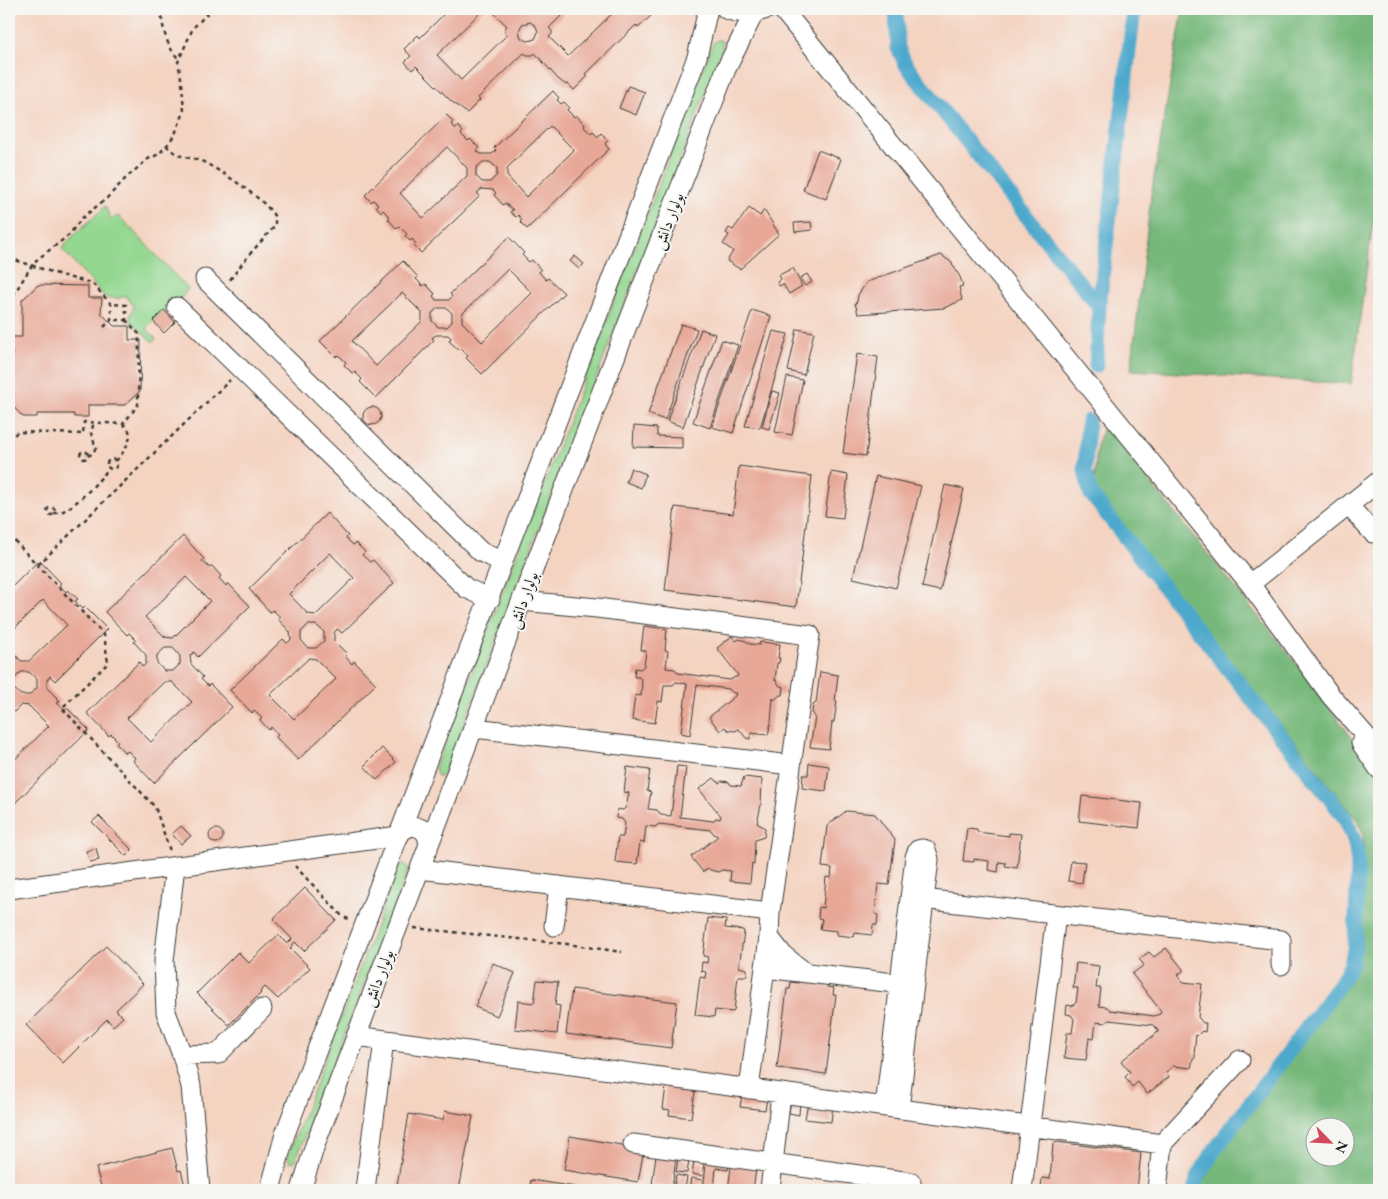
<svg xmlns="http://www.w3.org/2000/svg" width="1388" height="1199" font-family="'EB Garamond',Amiri,serif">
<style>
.built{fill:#f4d3c1;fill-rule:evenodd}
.green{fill:#93d790;stroke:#587a56}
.forest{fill:#76b87a;stroke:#496a4b;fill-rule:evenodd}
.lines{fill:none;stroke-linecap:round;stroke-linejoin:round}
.canal{stroke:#4ea9cc;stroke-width:15}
.building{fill:#e8a897;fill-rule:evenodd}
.minor-casing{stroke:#3c3935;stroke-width:21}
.path{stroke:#3c3935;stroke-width:2.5;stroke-dasharray:4 4;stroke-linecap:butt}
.minor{stroke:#fff;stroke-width:19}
.labels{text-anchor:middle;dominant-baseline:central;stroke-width:4;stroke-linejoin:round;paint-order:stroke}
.street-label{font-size:16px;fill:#1c1c1c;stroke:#f6f6f2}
</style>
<rect width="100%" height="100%" fill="#f6f6f2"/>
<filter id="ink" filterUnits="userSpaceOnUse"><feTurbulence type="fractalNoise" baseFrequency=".02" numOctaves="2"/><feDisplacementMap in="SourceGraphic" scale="10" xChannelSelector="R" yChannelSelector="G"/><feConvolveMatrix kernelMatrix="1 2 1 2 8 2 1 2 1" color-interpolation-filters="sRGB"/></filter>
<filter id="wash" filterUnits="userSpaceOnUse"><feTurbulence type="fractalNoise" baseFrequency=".0096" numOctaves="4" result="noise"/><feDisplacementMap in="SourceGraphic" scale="20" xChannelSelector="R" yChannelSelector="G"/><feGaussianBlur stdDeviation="1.12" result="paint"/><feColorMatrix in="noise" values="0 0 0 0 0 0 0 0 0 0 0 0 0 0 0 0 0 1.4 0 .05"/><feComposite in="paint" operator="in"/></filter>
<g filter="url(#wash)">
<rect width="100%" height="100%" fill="#f2dec2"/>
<path class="built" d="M9,9H1379V1190H9ZM1316,1126H1346V1156H1316Z"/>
<path class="green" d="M718,40L722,41L723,47L445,773L440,777L437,775L435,769L713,43Z
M105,206L111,219L119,216L188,289L171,312L161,313L146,328L156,339L153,342L131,322L130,316L134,306L126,296L120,298H106L62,249C74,232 92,221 105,206Z
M404,863L408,867V870L296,1159L294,1162L289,1161L288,1156L399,866Z"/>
<path class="forest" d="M1183,9H1379V179L1351,384L1131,370L1151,196Z
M1104,425L1308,678L1379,775V1190H1200L1218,1153L1272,1084L1341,990L1359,957L1364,873L1363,833L1357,820L1103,502L1094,485L1097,445ZM1316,1126H1346V1156H1316Z"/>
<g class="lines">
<path class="canal" d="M896,9L898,48L906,65L1099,307
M1096,366L1099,307L1134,9
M1088,421L1085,470L1090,493L1345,818L1355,842L1358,863L1355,945L1351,964L1342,981L1213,1152L1199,1175L1194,1190"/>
</g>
<g id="blocks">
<path class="building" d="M449,9H484L437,55L461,80L507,35L505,32V28L507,26L490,9H519L521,11L523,9H568L549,28L552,31V34L549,37L568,56L617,9H648L653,14L638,28L636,25L586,74L588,76L574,90L567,83L566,85L558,79L535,53L533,55H527L524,53L478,98L480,100L467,113L451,101L416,66L412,70L405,62L411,56L404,49L418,35L420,38ZM530,22L536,26L538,32L535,39L528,41L521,38L519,31L522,24Z
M628,86L645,92L636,115L619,108Z
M553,91L559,98L557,100L561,104L564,102L569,107L567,110L574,117L576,115L585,125L584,127L591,134L593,132L598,137L601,133L608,140L605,144L609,149L527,229L520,222L522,220L518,215L516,217L510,212L513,210L505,203L503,205L494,195L496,193L493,190L482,189L477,193L480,196L421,253L414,246L416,244L412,239L410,241L405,236L407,234L399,226L397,229L388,219L390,217L383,210L381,212L376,206L378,204L373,200L371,202L365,195L447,115L453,122L451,124L456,129L458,126L463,132L461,134L468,141L470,139L479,148L477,151L481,154H492L496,150L494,148ZM550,126L574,150L526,197L507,176V168ZM447,147L467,168V176L423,218L400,193ZM483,162H490L497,168V175L490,182H482L476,176V168Z
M818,150L841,159L826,199L803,190Z
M749,208L760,216L764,210L779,234L740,269L727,261L733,251L723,244L729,235L726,233L729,228L733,230Z
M811,222L812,230L795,232L794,223Z
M509,237L524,253L522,255L529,262L532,260L541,270L539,272L546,280L548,278L564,293L482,374L466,358L468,356L461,348L459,350L449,341L451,338L448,335H436L432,338L434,340L376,398L360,382L362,379L355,372L353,374L344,365L346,362L338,355L336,357L320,341L403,261L418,277L416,279L423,286L426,284L435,294L433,296L436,300H449L452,296L450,294ZM508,269L532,293L482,342L462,322V314ZM402,293L422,313V321L376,366L352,341ZM438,308H447L452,313V322L447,327H438L432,321V313Z
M941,255L951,262L960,277L963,286L959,287L962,300L944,308L858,314L855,303L857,302L858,295L867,282Z
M575,256L584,264L579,269L570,261Z
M793,268L802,286L789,294L783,284L779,286L777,282L781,279L779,275Z
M807,274L812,282L805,286L800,278Z
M38,285L88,286V298H102L101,313L114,326H129V340H141L140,391L125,405H88V417H74V414H37V417H23L9,402V387H12V351H9V337H22V300Z
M164,310L175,322L164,333L153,321Z
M752,310L771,316L733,433L712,427Z
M681,324L697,329L665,420L648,414Z
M701,329L715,334L683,427L667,421Z
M797,329L814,332L804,375L788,371Z
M773,331L788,334L760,428L745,426Z
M722,340L738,345L710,428L693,422Z
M857,354L878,357L866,456L843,453Z
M787,377L803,380L792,435L775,432Z
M772,391L780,393L769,429L762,427Z
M363 416a9 9 0 1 1 18 0a9 9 0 1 1-18 0Z
M634,426L657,428V436L682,437V448L633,447Z
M739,466L812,476L796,607L665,590L675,507L733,514Z
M631,468L646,474L641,488L626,482Z
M831,472L848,475L843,518L825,516Z
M876,476L921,486L896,588L853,578Z
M945,485L964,489L940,591L922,587Z
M327,513L348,536L346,538L353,545L356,543L365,552L362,555L370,562L373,560L394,583L342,633L337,629L334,633V641L347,654L345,656L352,664L354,661L376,684L298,760L276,737L278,735L271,727L269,730L260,720L262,718L254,711L252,713L230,690L283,639L287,643L291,640L290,632L278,619L280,617L273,610L270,612L249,589ZM330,553L354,578L316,615L308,614L289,594ZM308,625H316L324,632V641L316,648H308L301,640V632ZM309,658L316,659L336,679L294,719L270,695Z
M183,536L204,559L202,561L210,568L212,566L221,576L219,578L226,586L228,583L250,606L198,657L194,652L190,656L191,664L203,677L201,679L208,686L210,684L232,707L154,783L133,761L135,758L128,751L125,753L116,743L118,741L111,734L109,736L87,713L139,662L143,667L146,663V655L134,642L136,640L129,633L127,635L105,612ZM186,577L210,601L173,638L165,637L145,617ZM165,648H173L180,656V664L173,671H164L157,663V655ZM164,682H172L192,702L151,742L127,718Z
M39,560L61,583L59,585L66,592L68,590L78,599L75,601L83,609L85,607L107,629L55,681L50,676L47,680V688L60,701L57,703L65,710L67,708L89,730L11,807L9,805V765L49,726L29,706L21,705L9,717V648L21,661H29L67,625L43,600L9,634V590ZM21,672H29L37,679V688L29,695H21L13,688L14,679Z
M644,626L667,629L665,650L668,651L666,668L675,669L678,673L730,680L735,677H737L738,675L717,648L732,636L736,641L739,639L746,641L750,644L760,645V642L780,644L778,658H780L779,663H777L775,681L776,680L780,686L784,687L783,695H780L774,700L773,698L771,722L768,735L751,733L750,739L746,738L739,729L735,731L728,730L725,727L720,731L709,717L735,696L736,693H733L729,689L697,685L690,735L681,733L687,684L676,682L673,685H664L662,702L658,701L655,723L632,720L635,695L641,696L642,681L639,677H634L635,668L640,669L644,666L646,651L641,650Z
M820,672L838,675L835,701H837L834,722H832L829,749L810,747L815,717L812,712L813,705L816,703Z
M382,748L396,762L377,780L364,766Z
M809,763L829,766L826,791L802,788L803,775H808Z
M677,766L686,767L680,817L713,821L716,818L720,819L721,816L699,789L714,778L719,783L722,781L729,782L731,785L741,786L744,777L762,779L761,805L757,823L765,828L764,837L755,840L754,864L752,863L750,883L730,881L731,871L722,870L718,872L710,870L708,868L703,872L691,857L717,837L718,835H715L711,830L659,824L655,827L646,826L644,843L640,842L637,864L615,862L618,837H623L625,823L622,819L616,818L617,809L623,810L626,807L629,793L624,792L627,767L650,770L647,791L651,792L648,809L657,810L661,815L671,816Z
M1082,796L1142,803L1139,828L1079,821Z
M846,811L875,814L895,840L889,885L878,884L875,914L878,915L877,925H873L872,935L855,933L854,937L837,935V931L820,929L822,919L818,918L819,907L823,908L826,877L831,878L832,868L822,867L827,826Z
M99,816L132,850L126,856L92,822Z
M181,826L191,836L181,844L172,834Z
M967,828L977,829V832L1009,836V833L1021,834L1017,868L1005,866L1006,863L999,862L998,872L988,870L989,861L974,859V862L963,861Z
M209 836a7 7 0 1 1 14 0a7 7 0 1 1-14 0Z
M96,848L99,860L90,862L86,851Z
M1071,861L1085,862L1082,883L1068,881Z
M305,888L336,920L304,951L295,942L290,948L310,968L278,999L265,987L260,992L261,993L229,1025L197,993L238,952L249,963L278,935L287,944L292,939L273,919Z
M708,918L726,920L725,928L743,930L744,932L739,967L747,969V976H738L734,1011L733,1012L715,1010L714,1017L695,1015L700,977L705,978L706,972L701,971L702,962L707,963L708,957L703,956Z
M106,946L143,984L116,1010L123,1017L113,1026L107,1019L63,1063L26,1025Z
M1166,948L1183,969V971L1178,975L1183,982L1202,984L1198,1017L1203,1023H1206L1205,1032L1202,1031L1197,1036L1196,1035L1194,1053H1195V1058H1193L1191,1068L1173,1066L1166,1072L1169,1077L1147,1094L1138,1082L1132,1087L1125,1077L1130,1072L1121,1061L1158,1032V1030L1153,1025L1109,1020L1105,1023L1096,1022L1094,1039L1089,1038L1086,1060L1064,1058L1067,1033H1072L1074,1019L1071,1015L1066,1014L1067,1005L1072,1006L1076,1003L1078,988H1073L1076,963L1099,966L1096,988H1101L1099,1006L1107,1007L1110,1010L1154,1016L1160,1014L1161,1011L1132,974L1144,965L1139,959L1149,952L1154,957Z
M493,963L515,973L497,1016L475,1007Z
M800,977L827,981V987L834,988L833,995H836L826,1074L777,1068L787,989H790L791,982L799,983Z
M537,980L558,982L555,1005L560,1006L557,1034L515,1029L518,1001L534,1003Z
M572,989L677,1002L671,1048L566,1034Z
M666,1086H696L691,1118L669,1115L670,1110L663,1109Z
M743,1090L768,1094L765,1110L740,1107Z
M791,1100L800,1101L799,1115L789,1113Z
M808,1102L833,1105L831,1122L805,1119Z
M445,1111L473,1116L459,1190H424L397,1185L409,1114L443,1120Z
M570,1136L644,1149L638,1182L564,1170Z
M1057,1142L1141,1153L1137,1190H1041L1042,1178L1050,1179L1053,1144Z
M172,1148L178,1171L181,1170L186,1190H102L96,1168Z
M656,1155L676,1158L672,1188L652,1185Z
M707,1156L730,1160L728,1170L716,1168L714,1190H703Z
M678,1159L689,1161L687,1173L676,1172Z
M732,1159L757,1163L753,1190H728Z
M694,1162L704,1163L702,1176L692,1174Z
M676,1175L687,1177L685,1189L674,1187Z
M691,1178L702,1180L700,1190H689Z
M531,1180L588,1189V1190H529Z"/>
</g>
</g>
<g filter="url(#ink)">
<use href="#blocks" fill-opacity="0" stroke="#3c3935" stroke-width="1"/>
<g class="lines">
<g class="minor-casing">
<path id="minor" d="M726,9C740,14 754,14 767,9
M782,9L1250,584L1331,696L1379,751
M205,279L481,552L503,562
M177,307L466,588L490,599
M1349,506L1373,533
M1250,584L1379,481
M522,601L597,608L810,635L770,912L769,937L749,1089
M474,728L791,765
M1361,743L1379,769
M175,866L164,961L166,1012L182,1055L191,1086L200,1190
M420,869L770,912
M9,889L399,836L401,831L411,826C425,827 430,836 428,849
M914,898L1281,940V965
M554,926L559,886
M769,937L783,955L806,973
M765,968L912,985
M356,1036L1162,1144
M182,1055L218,1054L262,1009
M885,1107L915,857L918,850L922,849L926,850L929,859L899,1109
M633,1144L911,1182
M270,1190L285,1134L511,540L697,57L708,9
M301,1190L315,1145L540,552L726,69L754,13
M365,1190L384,1040
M770,1190L781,1094
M1022,1190L1056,915
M1157,1190L1162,1144L1240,1060"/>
</g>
<path class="path" d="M161,9C162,26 166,47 179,59
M166,145C180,160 185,155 201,161C217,168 270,202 275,218C275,221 275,223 275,226L249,255L229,281
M9,258L67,277L92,283L111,304V320H126V305L111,304
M9,302L34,262L69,235L81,219L107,198L126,178L148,159L159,154L168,144L175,134L184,112L182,83L178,62L193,28L208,13L215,9
M104,327L111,320
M9,441L17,432L83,434L84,422L123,424L138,405L139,334L126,320
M80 455a4 4 0 1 1 8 0a4 4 0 1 1-8 0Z
M88,456L92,454L96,448L91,433L94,422
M107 464a5 5 0 1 1 10 0a5 5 0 1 1-10 0Z
M116,461C122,455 133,439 129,431C128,428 125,426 123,424
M47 511a4 4 0 1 1 8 0a4 4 0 1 1-8 0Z
M54,513C69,515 100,480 109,468
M9,535L104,635L108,663L62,708L155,807L170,851
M38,565L230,380
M295,866L343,917L349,919
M414,928L567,944L622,952"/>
<use href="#minor" class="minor"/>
</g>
</g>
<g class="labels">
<g class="street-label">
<text transform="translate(668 221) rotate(-69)">بولوار دانش</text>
<text transform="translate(523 600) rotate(-70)">بولوار دانش</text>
<text transform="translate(378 978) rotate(-69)">بولوار دانش</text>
</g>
</g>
<rect width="1388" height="1199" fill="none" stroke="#f6f6f2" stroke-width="30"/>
<g transform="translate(1330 1142) rotate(114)"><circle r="24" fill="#f6f6f2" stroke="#9f9f9c"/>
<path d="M0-4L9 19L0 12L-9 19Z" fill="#d1495b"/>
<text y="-8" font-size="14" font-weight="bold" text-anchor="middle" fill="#1c1c1c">N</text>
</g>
</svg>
